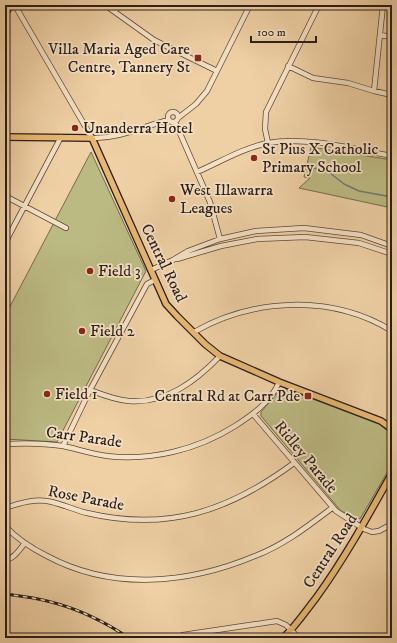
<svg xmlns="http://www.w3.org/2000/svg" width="397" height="643" font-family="'IM FELL DW Pica',serif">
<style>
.green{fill:#bcba83;stroke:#736c4e}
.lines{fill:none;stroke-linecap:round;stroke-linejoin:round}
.stream{stroke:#6f7874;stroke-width:1.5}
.minor-casing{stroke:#5b4a3d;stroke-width:6}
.major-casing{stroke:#2a1e1a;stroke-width:8}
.minor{stroke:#f5e0c4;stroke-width:4.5}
.major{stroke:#e8b872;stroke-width:5.5}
.rail-casing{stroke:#2a1e1a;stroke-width:3}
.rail{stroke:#f5e0c4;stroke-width:1.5;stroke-dasharray:4.5;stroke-linecap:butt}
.poi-dot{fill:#8f2418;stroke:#f5e0c4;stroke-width:1.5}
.labels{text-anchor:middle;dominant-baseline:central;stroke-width:3.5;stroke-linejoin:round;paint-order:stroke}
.poi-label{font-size:16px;fill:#2a1e1a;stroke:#f5e0c4;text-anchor:start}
.street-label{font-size:16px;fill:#2a1e1a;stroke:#f5e0c4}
</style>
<rect width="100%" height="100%" fill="#efd0a5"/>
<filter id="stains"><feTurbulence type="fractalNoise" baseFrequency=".005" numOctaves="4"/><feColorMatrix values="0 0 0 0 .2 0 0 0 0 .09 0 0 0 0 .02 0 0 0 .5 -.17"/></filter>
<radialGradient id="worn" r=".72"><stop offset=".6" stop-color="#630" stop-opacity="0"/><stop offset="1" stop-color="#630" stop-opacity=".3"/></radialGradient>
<path class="green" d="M311,147L392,160V208L299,188L310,178L304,177Z
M91,152L146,271L57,442L5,439V316Z
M286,389L379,424L392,435V464L360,519L341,511L261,416V412L280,390Z"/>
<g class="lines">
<path class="stream" d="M307,166L330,173L344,184L359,191L392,197"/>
<g class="minor-casing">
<path id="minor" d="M12,5L17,9L92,138C120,139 143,126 169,120
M105,5L154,40L217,71
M115,12L117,5
M380,35L392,37
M288,66L313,78L348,83L374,91L392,95
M374,91L383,5
M168 117a5 5 0 1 1 10 0a5 5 0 1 1-10 0Z
M178,118L196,104L207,91L250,5
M175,122L210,202L220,239
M268,143L265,129L266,112L319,5
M197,172C220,162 243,148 268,143C307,136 353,149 392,156
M5,196L66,228
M5,243L61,137
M177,259L221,246L257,239L305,237L359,243L392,254
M151,270L173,260L188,251L220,239L256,231L304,228L361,235L392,246
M194,332C254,298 332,294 392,331
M90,390C103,395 115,400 129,401C166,404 196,381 220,356
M253,414L336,511L364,529L372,532L379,531L392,524
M5,444C24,443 44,443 63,446C77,449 92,454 107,456C151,461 197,450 235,426C252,415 271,402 279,382
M63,446L90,390L147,284L155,280
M5,508C20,503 36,498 52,502C64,505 75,510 87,513C168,532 229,511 294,463
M5,526C17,539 31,548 47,556C112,591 188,584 255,556C284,545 308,526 332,508
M5,560C14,559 19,550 25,543
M183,635L277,621L286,625L299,638"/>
</g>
<g class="major-casing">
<path id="major" d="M5,15L10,5
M5,137L92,138L166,304L177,316L205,344L220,356L279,382L381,421L392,429
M283,638C296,626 305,612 316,598C345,558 368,516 392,473"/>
</g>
<use href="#minor" class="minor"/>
<use href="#major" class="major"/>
<g class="rail-casing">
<path id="rail" d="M5,594C20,596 36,598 51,602C79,609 105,622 129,638"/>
</g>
<use href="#rail" class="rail"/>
</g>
<g class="poi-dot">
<rect x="194" y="54" width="8" height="8" rx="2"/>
<circle cx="75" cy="128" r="4"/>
<circle cx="254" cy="158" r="4"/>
<circle cx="172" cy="199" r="4"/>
<circle cx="90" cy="271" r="4"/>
<circle cx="82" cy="331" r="4"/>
<circle cx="47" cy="394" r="4"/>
<rect x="304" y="392" width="8" height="8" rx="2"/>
</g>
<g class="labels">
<g class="poi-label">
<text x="190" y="49" text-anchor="end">Villa Maria Aged Care<tspan x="190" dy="18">Centre, Tannery St</tspan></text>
<text x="83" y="128">Unanderra Hotel</text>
<text x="262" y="149">St Pius X Catholic<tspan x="262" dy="18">Primary School</tspan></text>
<text x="180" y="190">West Illawarra<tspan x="180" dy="18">Leagues</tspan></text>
<text x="98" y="271">Field 3</text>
<text x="90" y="331">Field 2</text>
<text x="55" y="394">Field 1</text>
<text x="300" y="396" text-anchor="end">Central Rd at Carr Pde</text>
</g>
<g class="street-label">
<text transform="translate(164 263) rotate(64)">Central Road</text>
<text transform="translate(84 437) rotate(8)">Carr Parade</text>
<text transform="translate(306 457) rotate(50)">Ridley Parade</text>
<text transform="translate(86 498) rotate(11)">Rose Parade</text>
<text transform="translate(330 551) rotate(-57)">Central Road</text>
</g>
</g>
<rect width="397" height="643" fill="none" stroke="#efd0a5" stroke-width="20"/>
<rect x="6" y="6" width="385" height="631" fill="none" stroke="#2a1e1a" stroke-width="2"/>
<rect x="10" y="10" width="377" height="623" fill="none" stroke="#2a1e1a"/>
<path d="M251 36v6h65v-6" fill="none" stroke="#2a1e1a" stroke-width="2"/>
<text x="257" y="36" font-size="12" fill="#2a1e1a" stroke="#f5e0c4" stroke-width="3" paint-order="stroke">100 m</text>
<rect width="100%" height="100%" filter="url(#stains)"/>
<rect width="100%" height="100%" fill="url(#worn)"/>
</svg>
